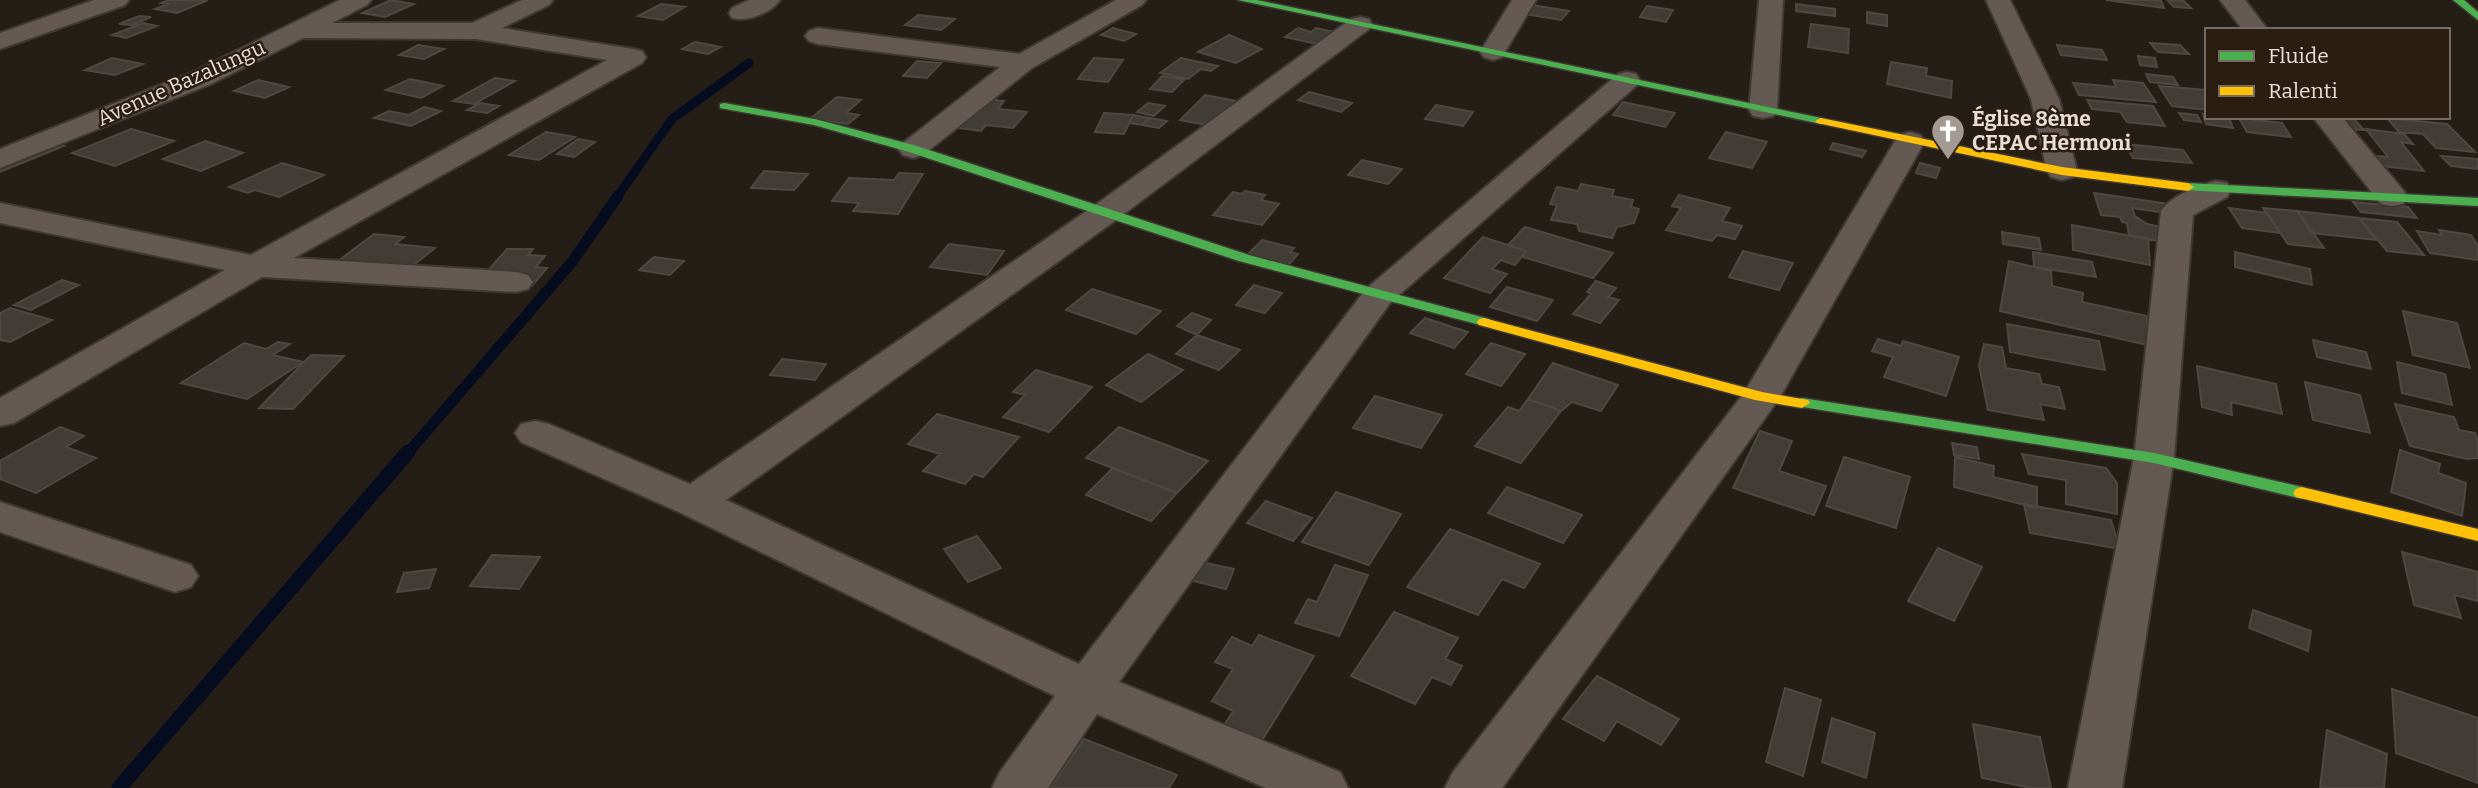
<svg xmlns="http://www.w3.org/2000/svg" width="2478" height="788" font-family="Bitter,serif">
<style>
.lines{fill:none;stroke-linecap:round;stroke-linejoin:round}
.stream-far2{stroke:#050c20;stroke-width:9}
.stream-far1{stroke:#050c20;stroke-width:11}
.stream{stroke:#050c20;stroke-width:15}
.building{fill:#423c36;stroke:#4e4842;stroke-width:2}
.street-casing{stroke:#3f3933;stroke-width:4}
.fast-casing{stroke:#3f3933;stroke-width:3}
.slow-casing{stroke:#3f3933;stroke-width:3}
.street{fill:#655a53;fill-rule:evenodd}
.fast{fill:#4caf50;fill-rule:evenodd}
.slow{fill:#ffc107;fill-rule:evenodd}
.labels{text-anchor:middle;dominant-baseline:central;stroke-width:5;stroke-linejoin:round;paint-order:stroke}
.far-street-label{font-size:21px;fill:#e7dfd6;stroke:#2b1e11}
.far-poi-label{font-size:21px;font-weight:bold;fill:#e7dfd6;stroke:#2b1e11;text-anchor:start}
</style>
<rect width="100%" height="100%" fill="#251e17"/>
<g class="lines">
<path class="stream-far2" d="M617,197L672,119L749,63"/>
<path class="stream-far1" d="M407,454L572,262L618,196"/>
<path class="stream" d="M119,788L408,452"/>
</g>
<path class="building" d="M168,0H208L177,13L155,9L168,4L161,3Z
M391,0L414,4L385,17L362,13Z
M2106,0H2153L2161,1L2164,8Z
M2167,0L2184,1L2191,8L2174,7Z
M661,4L685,7L663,20L638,16Z
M1796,4L1835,9V16L1796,11Z
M1532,5L1569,11L1561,20L1524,14Z
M1647,6L1673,10L1666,22L1640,17Z
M1867,12L1887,15V26L1867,23Z
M918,15L955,19L941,30L905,25Z
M139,16L151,17L132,25L119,24Z
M143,23L157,26L126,38L112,35Z
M1811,24L1849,29L1848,53L1808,47Z
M1113,28L1136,34L1124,41L1101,35Z
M1298,28L1311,32L1316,28L1334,32L1317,44L1285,37Z
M1229,35L1262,49L1236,63L1198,52Z
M695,42L721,47L708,54L682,49Z
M2150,43L2180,45L2189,54L2158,52Z
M418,45L444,49L424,59L399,55Z
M2057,45L2102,50L2107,60L2061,55Z
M2138,56L2155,58L2157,67L2140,65Z
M112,58L143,64L115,75L85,70Z
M1094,58L1123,60L1108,82L1078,79Z
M1181,58L1218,66L1211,71L1201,69L1188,79L1160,73Z
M917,61L941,63L927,78L903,76Z
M1891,62L1927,68L1926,76L1952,81L1951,98L1887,84Z
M2146,74L2173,77L2178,85L2150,82Z
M1162,76L1184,80L1172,92L1150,89Z
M495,78L515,81L474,104L453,101Z
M410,79L443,86L421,98L386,90Z
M258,80L289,87L265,98L234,91Z
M2113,80L2143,83L2156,102L2079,95L2073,83L2116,87Z
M2159,86L2207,90V110L2172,106Z
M1309,92L1352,103L1341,112L1298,100Z
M1205,95L1236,101L1212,126L1180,120Z
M837,97L861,100L846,113L859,115L848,124L810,119Z
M986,99L1004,101L998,109L1027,112L1013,128L986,125L981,131L959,128Z
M2087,100L2153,106L2165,126L2127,122L2120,112L2092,109Z
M1623,102L1675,113L1665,127L1613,115Z
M480,103L499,106L487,113L467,110Z
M1148,103L1165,106L1154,116L1137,112Z
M1436,105L1473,112L1463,126L1425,119Z
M424,107L441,111L411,126L374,118L389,111L409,115Z
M1104,113L1133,115L1124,134L1095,132Z
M2179,113L2197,115L2201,122L2184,120Z
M2203,114L2207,117L2229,118L2233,128L2206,124Z
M1133,115L1150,118L1142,125L1129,123Z
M2335,117L2354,119L2364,130L2346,129Z
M1150,118L1167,121L1159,128L1142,125Z
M2239,118L2282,123L2291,137L2247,132Z
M2387,118L2447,124L2475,152L2436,148L2423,134L2399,132Z
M131,129L174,141L115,166L72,153Z
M2366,129L2404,134L2413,144L2401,142L2424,171L2382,166L2374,156L2388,157Z
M546,132L575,137L539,160L509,155Z
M1726,132L1767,142L1752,168L1709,158Z
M578,139L595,142L574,157L557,154Z
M205,141L243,153L201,171L163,159Z
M50,142L64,146L0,172V163Z
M1833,143L1866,151L1862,157L1830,149Z
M2125,144L2183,150L2192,163L2133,158Z
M2441,156L2478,159V169L2451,166Z
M1362,160L1402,169L1388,184L1348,175Z
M282,163L324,175L279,197L255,190L248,193L229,187Z
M1920,163L1940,168L1936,178L1916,173Z
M764,171L808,174L794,190L751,188Z
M899,173L923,174L898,214L853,211L859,203L832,201L849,178L894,180Z
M1581,184L1614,190L1612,196L1633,200L1631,207L1639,209L1634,223L1617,227L1612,238L1579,231L1577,224L1551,220L1557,205L1550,204L1557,187L1578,191Z
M1245,191L1265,195L1261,200L1279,204L1262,225L1213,215L1233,192L1242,194Z
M2094,193L2169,204L2173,214L2132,208L2135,216L2147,224L2175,230L2173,244L2129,235L2127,223L2122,222L2120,217L2101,215Z
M1679,195L1730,208L1722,221L1742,226L1735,239L1717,235L1712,241L1666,230L1681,208L1672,206Z
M2353,202L2408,207L2417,218L2361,212Z
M2229,208L2267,213L2280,233L2242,228Z
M2263,208L2297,211L2324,248L2288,244Z
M2297,211L2359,218L2377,240L2312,233Z
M2359,218L2397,222L2424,255L2387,251Z
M2072,225L2148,239L2150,265L2073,250Z
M1525,227L1613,253L1593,278L1523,257L1526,251L1508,245Z
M2439,230L2471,235L2478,246V260L2430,253L2417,231L2442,235Z
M2002,232L2039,238L2041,250L2003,244Z
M374,234L404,237L395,244L435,248L401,275L330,267Z
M1483,237L1526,251L1515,265L1501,260L1492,269L1507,274L1490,293L1444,278Z
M1262,240L1294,248L1290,252L1298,254L1285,269L1244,258Z
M949,244L1004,251L987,275L930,267Z
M507,249H533L528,255L545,256L536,267L547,268L532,286L476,284Z
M1743,251L1793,263L1779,290L1729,277Z
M2033,252L2092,262L2096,277L2034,267Z
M2235,252L2310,269L2312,285L2235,267Z
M654,257L684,261L670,275L639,270Z
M2009,261L2051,271L2052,286L2083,293L2082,302L2147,316V345L2000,311Z
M62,280L79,285L31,310L14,305Z
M1596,281L1616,288L1608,297L1619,300L1600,323L1573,314L1591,294L1587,292Z
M1254,285L1282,293L1265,313L1236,305Z
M1507,287L1553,300L1537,321L1490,307Z
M1092,289L1161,311L1136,334L1066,310Z
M10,308L52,320L10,342L0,340V313Z
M2403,311L2457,323L2470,368L2413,355Z
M1192,313L1211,320L1197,335L1177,326Z
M1425,318L1468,332L1454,348L1410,333Z
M2007,324L2099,341L2105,370L2010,352Z
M1197,335L1240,350L1219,370L1176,354Z
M1878,339L1901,346L1903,341L1959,357L1946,396L1884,377L1893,357L1872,351Z
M2313,340L2366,352L2371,369L2317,357Z
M278,342L290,344L273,355L303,362L247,399L181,383L244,343L266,349Z
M1491,343L1525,354L1501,386L1466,374Z
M1984,344L2002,347L2006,368L2039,374L2042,384L2059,387L2065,409L2040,404L2044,420L1988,410L1979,365Z
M1148,354L1183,370L1141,402L1106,385Z
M311,355L344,356L293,409L259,408Z
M782,359L826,364L815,380L770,375Z
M2397,362L2445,374L2452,405L2402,393Z
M1553,363L1618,385L1601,411L1572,402L1561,411L1528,399Z
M2197,366L2276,384L2282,414L2231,402L2232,415L2202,407Z
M1036,370L1092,387L1049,432L1003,417L1025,395L1013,392Z
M2305,382L2360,395L2370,433L2313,420Z
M1375,396L1442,415L1421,448L1353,428Z
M1528,399L1561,411L1521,463L1475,446L1508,407L1519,411Z
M2395,404L2454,417L2459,430L2475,433L2478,441V458L2467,459L2410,446Z
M937,414L1019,437L983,477L974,474L965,484L923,471L940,454L908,444Z
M60,427L84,436L66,447L96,458L36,493L0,479V461Z
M1119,427L1208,461L1177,493L1086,458Z
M1760,431L1792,441L1779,471L1826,486L1814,515L1733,488Z
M1952,443L1977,447L1979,459L1954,455Z
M2400,450L2440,464L2438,473L2466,483L2462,516L2391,492Z
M2022,454L2106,468L2117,483V514L2066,504V480L2029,474Z
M1844,457L1910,477L1896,528L1826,506Z
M1955,457L1994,466L1993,477L2037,487V508L1954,487Z
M1113,468L1177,493L1151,521L1086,495Z
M1507,487L1582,515L1563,543L1488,513Z
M1336,492L1401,514L1369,565L1302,542Z
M1266,501L1312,518L1293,541L1247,523Z
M2024,504L2111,520L2120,549L2030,533Z
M1450,529L1540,564L1524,588L1502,579L1478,615L1407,587Z
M977,536L1001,568L968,582L944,549Z
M1938,548L1982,567L1954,621L1908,601Z
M2402,552L2478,572V601L2454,595L2461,618L2414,605Z
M492,555L540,557L519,589L470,586Z
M1191,560L1234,569L1226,589L1182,578Z
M1335,565L1368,575L1339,636L1295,623L1308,599L1317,602Z
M436,569L429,588L397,592L404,573Z
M2253,610L2311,631L2308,651L2249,628Z
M1394,612L1458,638L1445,659L1462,666L1451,685L1432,677L1415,704L1351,676Z
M1259,635L1314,656L1258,747L1220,732L1233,711L1212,701L1233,669L1215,662L1232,637L1252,646Z
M1597,676L1679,719L1661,745L1617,721L1604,741L1563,719Z
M1785,688L1821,700L1803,776L1766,762Z
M2392,689L2478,718V783L2396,753Z
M1832,718L1875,733L1866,778L1822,762Z
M1973,724L2040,737L2051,788H2031L1982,778Z
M2327,730L2387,754L2384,788H2320Z
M1084,739L1177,775L1169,788H1050Z"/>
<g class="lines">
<g class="street-casing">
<path id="street" d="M94,0H129L125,5L0,49V33Z
M340,0H371L367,5L332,23H472L522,0H553L549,5L502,28L633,49L642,51L646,57L642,63L294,258L516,272L528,275L533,282L528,289L516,292L262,277L14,423L0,426V398L225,270L0,223V203L251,255L607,60L476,39L303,38L211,84L0,168V149L193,72Z
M749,0H780C771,13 747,22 732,18L729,13L732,8Z
M1116,0H1146L1142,5L1032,68L923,155L913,158L903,155L898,149L903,143L1000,67L818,44L809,41L805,36L809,31L818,28L1019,54Z
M1512,0H1536L1502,57L1493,60L1484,57L1480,52Z
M1759,0H1783L1777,110L1773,116L1763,118L1753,116L1749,110Z
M1986,0H2010L2059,99L2077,171L2073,177L2062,180L2051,177L2047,171L2031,99Z
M2220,0H2245L2268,30H2243Z
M1360,17L1369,19L1372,24L1369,29L1116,220L726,500L1079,664L1366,289L1618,74L1627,72L1636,74L1640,80L1636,86L1390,303L1119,682L1340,772L1348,788H1266L1097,714L1048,788H992L1000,772L1055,696L679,512L521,442L515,433L521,424L535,421L549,424L690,484L1094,206L1351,19Z
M2313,117H2342L2403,190L2408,197L2403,204L2392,206L2381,204Z
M1910,132L1920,135L1925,141L1780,397L1502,788H1445L1453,772L1744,393L1895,141L1900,135Z
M2216,181L2227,183L2231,190L2227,197L2193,215L2174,458L2122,788H2068L2134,458L2161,211C2171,196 2199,185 2216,181Z
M0,502L191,565L198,576L191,587L175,592L0,532Z"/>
</g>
<g class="fast-casing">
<path id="fast" d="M1238,0H1257L1821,118L1827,121L1821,124Z
M2453,0H2464L2478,12V20Z
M724,103L815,119L917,146L1249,255L1489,319L1491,322L1484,326L1239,261L909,152L814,125L720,108V104Z
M2188,183L2478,198V206L2184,190L2182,187Z
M1802,398L2154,453L2302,487L2311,493L2302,499L2154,463L1796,406L1794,403L1796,400Z"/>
</g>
<g class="slow-casing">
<path id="slow" d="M1821,118L2062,167L2188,183L2194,187L2188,191L2062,175L1817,123L1815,121Z
M1484,318L1762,392L1808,400L1810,403L1802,408L1755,400L1479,325L1477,322L1479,319Z
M2302,487L2478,529V541L2296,497L2293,493L2296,489Z"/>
</g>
<use href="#street" class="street"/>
<use href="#fast" class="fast"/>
<use href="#slow" class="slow"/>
</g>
<defs>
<g id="church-pin" transform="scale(1.75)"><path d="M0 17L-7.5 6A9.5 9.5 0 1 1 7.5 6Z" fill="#a39b93" stroke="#2b1e11"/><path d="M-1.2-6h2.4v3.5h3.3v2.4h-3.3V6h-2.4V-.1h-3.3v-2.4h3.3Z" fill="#fff"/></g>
</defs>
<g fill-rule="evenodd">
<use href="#church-pin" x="1948" y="131"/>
</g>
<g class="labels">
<g class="far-street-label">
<text transform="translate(181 83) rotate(-24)">Avenue Bazalungu</text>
</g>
<g class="far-poi-label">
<text x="1972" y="119">Église 8ème<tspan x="1972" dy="24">CEPAC Hermoni</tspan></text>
</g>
</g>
<rect x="2205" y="28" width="245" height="91" fill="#2b1e11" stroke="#766b60" stroke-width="2"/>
<rect x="2219" y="51" width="35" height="10" fill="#4caf50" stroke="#766b60" stroke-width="2"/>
<text x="2268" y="63" font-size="21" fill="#e7dfd6">Fluide</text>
<rect x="2219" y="86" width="35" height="10" fill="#ffc107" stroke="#766b60" stroke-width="2"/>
<text x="2268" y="98" font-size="21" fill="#e7dfd6">Ralenti</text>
</svg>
